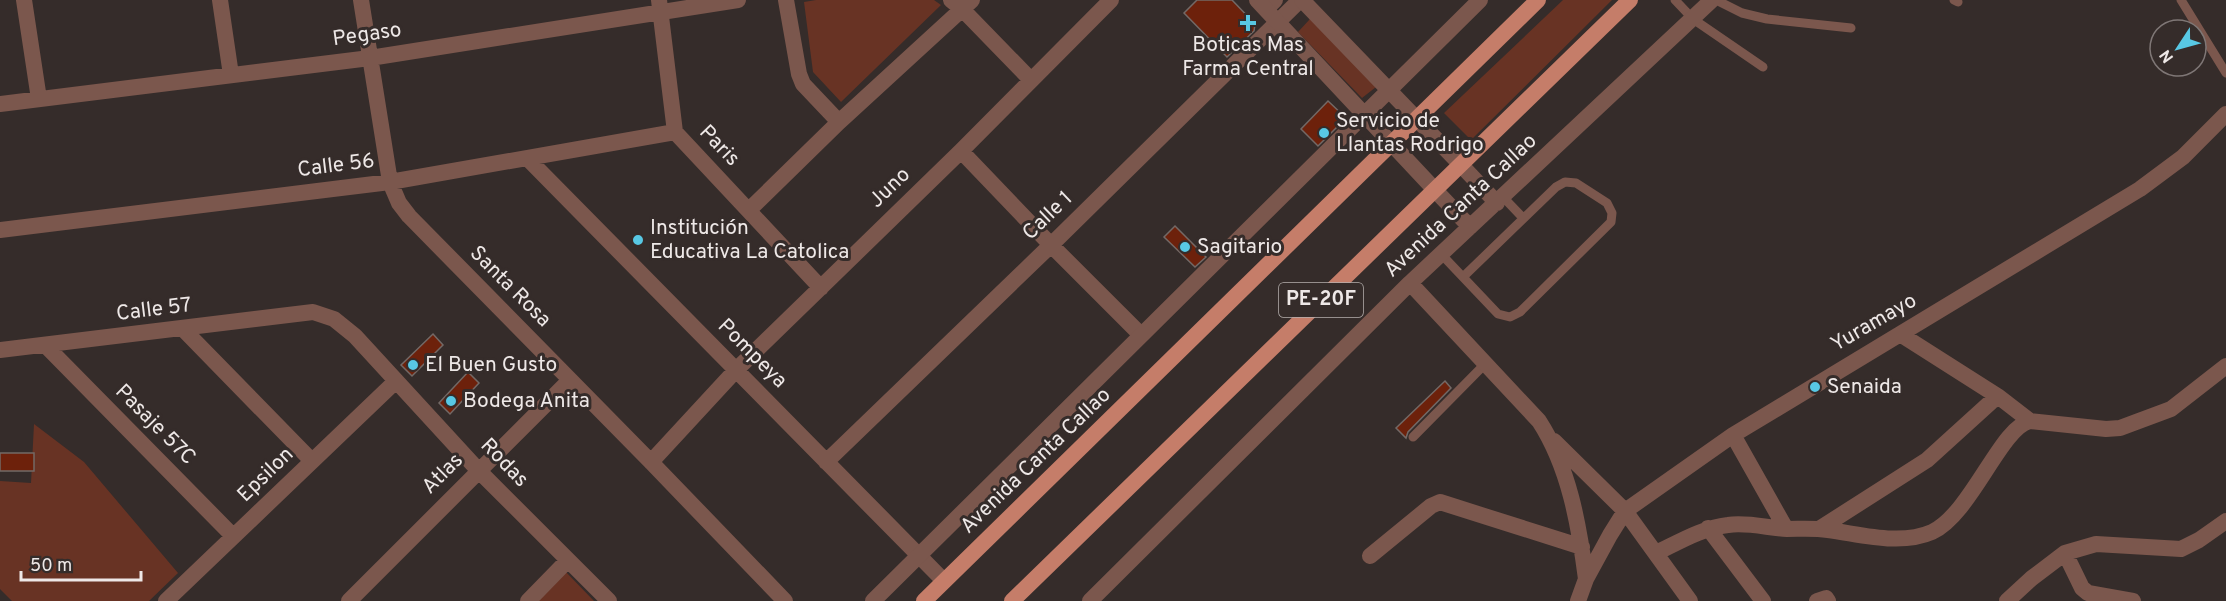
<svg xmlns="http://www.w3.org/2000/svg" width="2226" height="601" font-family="Overpass,sans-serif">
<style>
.green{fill:#683324}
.building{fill:#6d210b;stroke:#736966;stroke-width:1.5}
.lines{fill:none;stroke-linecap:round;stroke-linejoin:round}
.service{stroke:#7b574d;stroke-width:9}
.minor{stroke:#7b574d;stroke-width:16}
.tertiary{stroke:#7b574d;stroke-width:16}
.primary{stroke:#c57d69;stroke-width:16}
.poi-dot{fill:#58c8e4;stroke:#352c2a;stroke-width:2}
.labels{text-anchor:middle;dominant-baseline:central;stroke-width:6;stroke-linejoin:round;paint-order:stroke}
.shield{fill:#352c2a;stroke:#b6b0ae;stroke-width:1.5}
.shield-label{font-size:20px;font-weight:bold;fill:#eee8e7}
.street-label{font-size:21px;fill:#eee8e7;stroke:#352c2a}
.poi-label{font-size:21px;fill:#eee8e7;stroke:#352c2a;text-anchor:start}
</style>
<rect width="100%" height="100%" fill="#352c2a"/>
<path class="green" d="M816,0H934L941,5L841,102L813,72L804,2Z
M1563,0H1612L1471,140L1444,113Z
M1310,19L1376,87L1362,98L1298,32Z
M34,424L84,462L178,573L149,601H12L0,589V481L31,483Z
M564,570L594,601H532Z"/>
<path class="building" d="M1197,0H1232L1255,24L1254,31L1227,57L1184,13Z
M1328,101L1346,118L1318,146L1301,129Z
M1175,226L1206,257L1195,267L1164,237Z
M433,334L443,345L412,376L401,365Z
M468,372L479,383L450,414L439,403Z
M1445,381L1451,388L1408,432L1406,438L1396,428Z
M0,453H34V471H0Z"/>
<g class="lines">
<path class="service" d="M1675,0L1693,19L1763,67
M1716,0L1742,13L1767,19L1851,28
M1954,0L1958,2
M2181,0L2226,73
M1503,197L1523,218
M1441,254L1498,314L1510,317L1520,312L1611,222L1612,213L1607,203L1576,183L1565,182L1556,187L1463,277
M1413,437L1485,364"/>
<path class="minor" d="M24,0L39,99
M220,0L231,75
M361,0L390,182L399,203L409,216L651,462L785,601
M659,0L675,132L821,288
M786,0L799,74L803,84L839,122
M951,0L962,9L1031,80
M1266,9L1275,0
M0,104L370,58L738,0
M961,151L1051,245L1141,335
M528,159L944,581
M1461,165L1497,203
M1435,190L1470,227
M749,210L839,122L972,0
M0,230L390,182L675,132
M1410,283L1539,421C1569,467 1579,525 1586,579
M183,329L312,461
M1900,334L1999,397
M45,345L233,536
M0,350L313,312L334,319L355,336L479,471L609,601
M1733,435L1786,529
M1554,441L1625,511L1690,601
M651,462L736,370L961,151L1111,0
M826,462L1051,245L1300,0
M1708,528L1763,601
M1819,529L1927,460L1992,401L1999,397L2030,421
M1656,553C1679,542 1702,528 1728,525C1747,522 1768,528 1787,529C1801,529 1814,528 1828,530C1860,534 1900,546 1932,532C1971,514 2001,427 2030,421L2106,429L2120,428L2171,409L2226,366
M2065,553L2082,588L2088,593L2133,601
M1370,556L1431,506L1440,502L1582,547
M166,601L396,381
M349,601L570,380
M528,601L568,560
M1090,601L1410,283L1712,0
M1578,601L1586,579L1610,535L1625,511L1733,435L2140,189L2183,157L2226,114
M1817,601L1826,598L1828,601
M2007,601L2032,578L2065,553L2096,544L2181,549L2199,540L2226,521"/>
<path class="tertiary" d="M1257,0L1435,190
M1302,0L1461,165
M873,601L1480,0"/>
<path class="primary" d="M924,601L1538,0
M1012,601L1630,0"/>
</g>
<g class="poi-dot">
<path d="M1245 14h6v6h6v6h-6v6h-6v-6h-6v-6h6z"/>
<circle cx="1324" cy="133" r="6"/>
<circle cx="638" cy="240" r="6"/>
<circle cx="1185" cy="247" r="6"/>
<circle cx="413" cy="365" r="6"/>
<circle cx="1815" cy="387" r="6"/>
<circle cx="451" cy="401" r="6"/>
</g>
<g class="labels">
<rect class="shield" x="1279" y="283" width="84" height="34" rx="4.5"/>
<g class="shield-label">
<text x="1321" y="300">PE-20F</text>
</g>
<g class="street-label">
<text transform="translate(367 35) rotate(-8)">Pegaso</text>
<text transform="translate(719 146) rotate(46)">Paris</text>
<text transform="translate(336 166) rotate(-7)">Calle 56</text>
<text transform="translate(890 188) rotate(-44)">Juno</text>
<text transform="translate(1461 206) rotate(-43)">Avenida Canta Callao</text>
<text transform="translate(1048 216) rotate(-44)">Calle 1</text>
<text transform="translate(510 287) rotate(45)">Santa Rosa</text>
<text transform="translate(154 310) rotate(-7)">Calle 57</text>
<text transform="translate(1874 323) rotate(-30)">Yuramayo</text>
<text transform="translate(752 354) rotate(45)">Pompeya</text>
<text transform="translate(155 425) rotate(45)">Pasaje 57C</text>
<text transform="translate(1036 461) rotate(-44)">Avenida Canta Callao</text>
<text transform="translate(504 463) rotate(46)">Rodas</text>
<text transform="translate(443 474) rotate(-45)">Atlas</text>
<text transform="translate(266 475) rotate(-44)">Epsilon</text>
</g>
<g class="poi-label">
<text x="1248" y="45" text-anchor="middle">Boticas Mas<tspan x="1248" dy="24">Farma Central</tspan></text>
<text x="1336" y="121">Servicio de<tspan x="1336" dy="24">Llantas Rodrigo</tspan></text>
<text x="650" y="228">Institución<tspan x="650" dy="24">Educativa La Catolica</tspan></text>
<text x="1197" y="247">Sagitario</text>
<text x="425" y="365">El Buen Gusto</text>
<text x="1827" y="387">Senaida</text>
<text x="463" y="401">Bodega Anita</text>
</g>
</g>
<g transform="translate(2178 48) rotate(234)"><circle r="28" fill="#352c2a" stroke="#7f7776" stroke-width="1.5"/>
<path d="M0-4.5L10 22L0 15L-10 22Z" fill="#58c8e4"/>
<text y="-9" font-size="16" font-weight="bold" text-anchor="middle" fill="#eee8e7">N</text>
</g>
<path d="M21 571v9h120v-9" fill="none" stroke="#eee8e7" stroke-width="3"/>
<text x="30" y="571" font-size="18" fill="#eee8e7" stroke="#352c2a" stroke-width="4.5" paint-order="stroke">50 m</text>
</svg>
